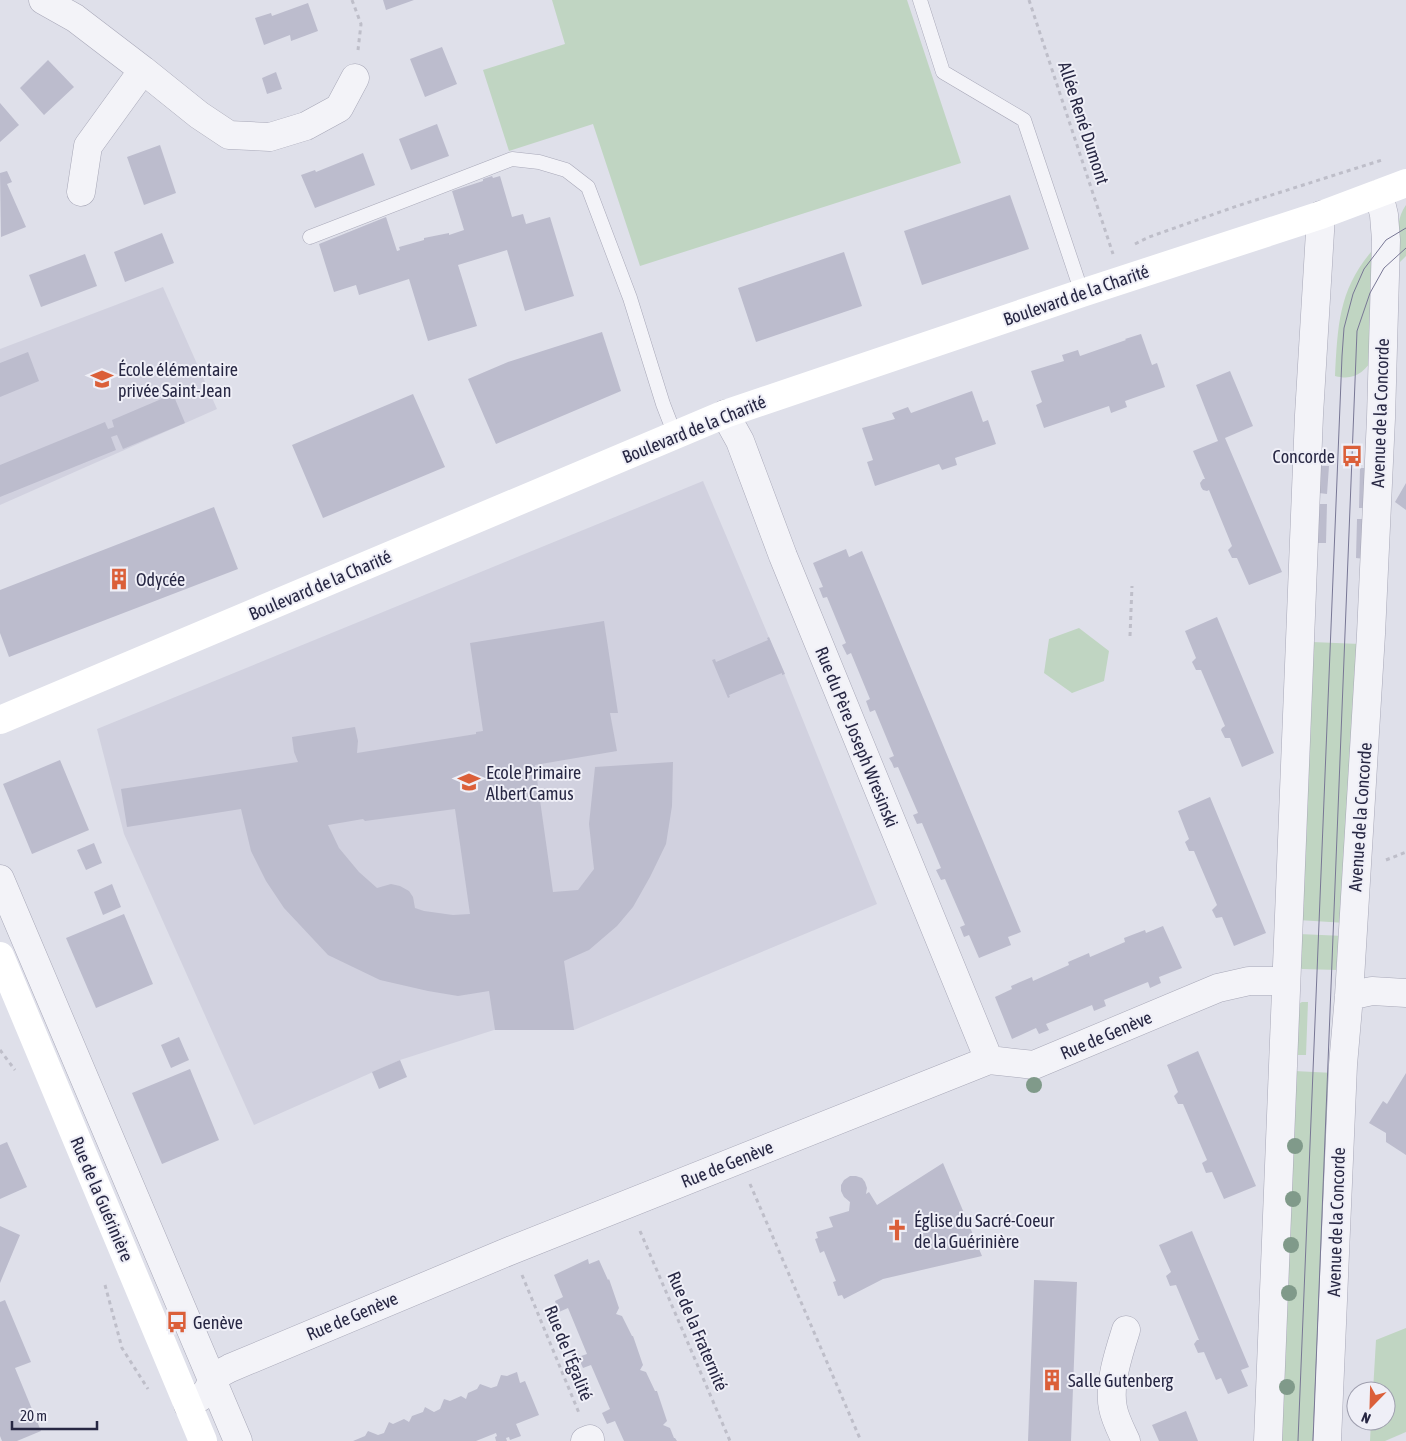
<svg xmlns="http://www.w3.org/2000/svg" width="1406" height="1441" font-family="'Asap Condensed',sans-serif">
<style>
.built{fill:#d1d1df}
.green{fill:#c0d5c2}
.building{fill:#bcbccd;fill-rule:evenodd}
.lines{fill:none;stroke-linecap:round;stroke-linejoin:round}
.lane-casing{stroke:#a8a8b8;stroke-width:15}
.street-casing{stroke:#a8a8b8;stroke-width:29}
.path{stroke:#bebec9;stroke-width:3;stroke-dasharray:4 4;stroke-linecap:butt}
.lane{stroke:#f3f3f8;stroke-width:14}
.street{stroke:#f3f3f8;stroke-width:28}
.secondary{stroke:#fff;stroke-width:28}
.tram{stroke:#787795;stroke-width:1}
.tree{fill:#809a8a}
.labels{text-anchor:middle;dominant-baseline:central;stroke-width:4;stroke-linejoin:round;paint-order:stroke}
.street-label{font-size:18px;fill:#272743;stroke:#efeff7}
.poi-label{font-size:18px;fill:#272743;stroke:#efeff7;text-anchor:start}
</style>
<rect width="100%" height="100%" fill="#dfe0ea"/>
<path class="built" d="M163,287L217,409L0,505V349Z
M703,481L784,673L877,904L574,1030H494L400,1060L254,1125L124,834L97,729Z"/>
<path class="green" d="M552,0H907L961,163L640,266L593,124L509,151L483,70L565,44Z
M1406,205V256L1397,265C1398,246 1394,221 1406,205Z
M1378,244L1374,357C1364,373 1354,381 1335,376C1338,321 1339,286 1378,244Z
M1079,628L1109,651L1104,681L1072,693L1044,673L1049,639Z
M1312,642L1360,644L1346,923L1298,920Z
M1299,934L1344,936L1338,970L1302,969L1299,966Z
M1302,1002H1308L1306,1055H1294L1298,1004Z
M1294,1071L1334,1073L1317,1441H1278Z
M1406,1328V1432L1385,1441H1370L1371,1421H1386V1391H1373L1376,1340Z"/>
<path class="building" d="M383,0H414L386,10Z
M308,3L318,31L291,41L290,35L264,45L255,18L271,13L272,16Z
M442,47L457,84L425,97L410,59Z
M48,60L74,87L44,115L20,88Z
M276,72L282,89L267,94L262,78Z
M0,103L19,125L0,142Z
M437,124L449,156L411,170L399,139Z
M160,145L176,193L144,205L127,157Z
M363,153L375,185L315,208L301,175L315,170L316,172Z
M7,171L12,182L7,184L26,227L1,237L0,173Z
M492,176L493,178L500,176L512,217L523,214L526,224L550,217L574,296L525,311L507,250L458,265L477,326L428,341L409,279L359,295L356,285L334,292L319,244L386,217L397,251L400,250L399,247L424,240V238L449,233V235L464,230L452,191L483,181V179Z
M1010,195L1029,249L922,285L904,231Z
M162,233L174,263L125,282L114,252Z
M844,252L862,306L756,342L738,288Z
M85,254L97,286L41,307L29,275Z
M602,332L621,391L496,444L468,379L508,362Z
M1141,334L1152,365L1157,363L1165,387L1125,401L1127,407L1111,413L1109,406L1044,428L1036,405L1042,402L1031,371L1064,361L1062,355L1078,350L1080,356L1126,340L1125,339Z
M28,352L39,381L0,397V363Z
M1230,371L1253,426L1225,438L1282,572L1249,585L1237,558H1232L1228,550L1232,546L1209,490L1207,491L1203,490L1201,487L1200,483L1203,479H1205L1193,451L1218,441L1196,385Z
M972,391L983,422L988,420L996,444L955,458L957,465L942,470L939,464L875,486L867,462L873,460L862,428L895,419L892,413L908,407L911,413Z
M173,394L185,423L123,449L117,435L111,437L116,450L0,497V465L105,422L108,429L114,427L112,420Z
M413,394L445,467L323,518L292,445Z
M1320,466H1329L1327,494L1319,493Z
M1360,468H1368L1367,508H1359Z
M1406,483V510L1395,502Z
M1318,504H1327L1326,543H1317Z
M214,507L238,569L9,657L0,633V590Z
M1357,519H1366L1365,559L1356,558Z
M846,549L849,557L862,551L1021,932L1008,937L1011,945L979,958L969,935L964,937L960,927L965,925L945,879L941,880L936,870L941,868L922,823L917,824L913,815L918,813L898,767L894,768L892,763L889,758L894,756L875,710L870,712L866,701L870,699L851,653L847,655L842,645L846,643L827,597L823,598L819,588L823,587L813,563Z
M1217,617L1274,753L1242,767L1230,738H1225L1221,730L1222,728L1225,726L1201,670H1196L1192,662L1196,658L1185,631Z
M604,621L618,713H610L617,751L535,765L553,892L578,890L594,869L589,824L595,767L673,762L672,806L666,844L650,877L633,907L617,926L589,950L564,961L574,1030H495L489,991L458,996L428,991L380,980L328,955L284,908L266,881L251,851L241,809L127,827L121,789L298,762L294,752L292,737L355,727L358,741L357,753L476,734V732L483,731L470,643ZM455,809L470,914L453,915L424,911L415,908L413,897L409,891L400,886L391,884L377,888L359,872L339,848L328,825L363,819L365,821Z
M769,637L785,674L782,675V673L729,695L730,697L728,698L712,660L715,659L716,662L768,640L767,638Z
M60,760L89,830L32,854L3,784Z
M1210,797L1266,933L1234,946L1222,917L1216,918L1212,910L1217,905L1194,851H1189L1185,842L1189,839L1178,811Z
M94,843L102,863L86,870L77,850Z
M112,884L121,907L103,915L94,892Z
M124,914L153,984L96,1008L66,938Z
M1163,926L1182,968L1159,977L1161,983L1150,988L1148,982L1104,1000L1106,1006L1094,1011L1092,1005L1046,1024L1049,1030L1039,1034L1036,1028L1012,1039L995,997L1012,989L1011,986L1032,977L1033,981L1069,965L1068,962L1089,953L1090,957L1125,942L1124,938L1145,930L1146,933Z
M179,1037L189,1060L171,1068L161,1045Z
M1198,1051L1256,1186L1224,1199L1212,1172L1206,1173L1202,1163L1207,1160L1183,1104H1178L1174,1096L1178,1092L1167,1065Z
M400,1060L407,1077L379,1089L372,1072Z
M190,1069L219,1140L162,1164L132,1093Z
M1406,1073V1155L1386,1142V1133L1369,1123L1383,1101L1387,1104Z
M7,1142L27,1187L0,1199V1145Z
M943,1163L982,1256L883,1279L844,1299L842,1295L838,1296L833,1282L836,1281L824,1251L820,1253L815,1239L818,1238L816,1232L833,1227L829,1217L849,1211L850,1202L844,1197L841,1191V1185L844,1180L850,1176H856L862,1178L865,1182L867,1188L866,1194L869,1192L877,1205Z
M0,1226L20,1235L0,1283Z
M1192,1231L1249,1367L1241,1370L1248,1386L1228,1394L1221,1378L1216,1380L1204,1352L1198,1353L1194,1344L1197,1340H1199L1176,1285L1170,1286L1166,1276L1171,1272L1159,1245Z
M588,1259L589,1264L599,1260L608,1280L609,1279L619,1308L616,1314L622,1316L632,1336H633L643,1365L640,1370L646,1372L655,1391H657L667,1421L663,1425L670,1428L674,1438H675L677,1441H624L615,1421L607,1424L602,1413L610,1409L591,1365L583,1368L578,1357L587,1354L568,1308L559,1312L555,1301L563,1297L554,1275Z
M1034,1280L1077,1282L1071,1441H1028Z
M5,1300L31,1362L15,1368L41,1431L17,1441H2L0,1436V1302Z
M517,1372L520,1383L525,1381L539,1415L516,1424L521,1436L510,1440L509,1437L506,1438L507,1441H496L495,1437L497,1436L496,1433L476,1441H353L365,1436L368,1431L378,1435L384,1433L389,1422L393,1424L404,1419L409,1422L412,1416L423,1412L425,1407L434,1412L440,1409L444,1399L450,1401L461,1396L466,1399L468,1393L477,1389L480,1384L491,1388L497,1386L501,1375L507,1376Z
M1186,1411L1198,1441H1159L1152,1425Z"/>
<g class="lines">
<g class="lane-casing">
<path id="lane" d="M920,0L943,72L1024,120L1082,293
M310,237L512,159L539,162L566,170L588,187L630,298L663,404L675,435"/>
</g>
<g class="street-casing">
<path id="street" d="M43,0L75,18L143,70L199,115L229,135L270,137L306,126L339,108L355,78
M81,192L88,146L143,70
M725,414L740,441L783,556L989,1060
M0,879L238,1441
M1349,996L1372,991L1406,993
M188,1405L205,1394L217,1375L230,1368L512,1250L989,1060L1034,1065L1218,988L1249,981H1286
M585,1441L590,1439
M1126,1441C1121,1430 1115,1419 1113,1408C1108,1385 1119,1352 1126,1330
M1268,1441L1309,415L1321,215
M1327,1441L1343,1065L1349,996L1371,634L1381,418L1386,240L1384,215L1379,194"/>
</g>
<path class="path" d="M352,0L361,24L358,50
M1029,0L1113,254
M1135,244L1149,237L1237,206L1382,160
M1130,636L1132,586
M1386,860L1406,852
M0,1050L15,1070
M750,1184L861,1441
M640,1231L730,1441
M522,1275L579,1413
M105,1285L122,1348L148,1389"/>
<use href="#lane" class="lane"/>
<use href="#street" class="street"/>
<path class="secondary" d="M0,720L725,414L1082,293L1321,215L1406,183
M0,956L203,1441"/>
<path class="tram" d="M1298,1441L1342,356L1344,328L1353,294L1364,269L1386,240L1406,228
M1313,1441L1357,331L1370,293L1384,268L1406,248"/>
</g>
<g class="tree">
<circle cx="1034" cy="1085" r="8"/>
<circle cx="1295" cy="1146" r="8"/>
<circle cx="1293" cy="1199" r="8"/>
<circle cx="1291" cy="1245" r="8"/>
<circle cx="1289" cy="1293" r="8"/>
<circle cx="1287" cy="1387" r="8"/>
</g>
<defs>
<g id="school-bare" transform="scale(1.725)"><path d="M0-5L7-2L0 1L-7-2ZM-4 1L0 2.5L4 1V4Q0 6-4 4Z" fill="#db5f39" stroke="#efeff7" stroke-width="2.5" paint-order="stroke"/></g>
<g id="bus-bare" transform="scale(1.725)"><path d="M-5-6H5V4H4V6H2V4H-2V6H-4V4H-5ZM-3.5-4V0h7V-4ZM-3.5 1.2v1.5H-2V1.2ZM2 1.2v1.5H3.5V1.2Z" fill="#db5f39" stroke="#efeff7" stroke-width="2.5" paint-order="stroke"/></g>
<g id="building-bare" transform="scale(1.725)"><path d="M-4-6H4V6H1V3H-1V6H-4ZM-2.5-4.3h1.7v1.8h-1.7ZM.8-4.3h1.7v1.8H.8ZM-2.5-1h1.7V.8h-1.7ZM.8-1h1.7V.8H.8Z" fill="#db5f39" stroke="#efeff7" stroke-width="2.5" paint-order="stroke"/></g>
<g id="church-bare" transform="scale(1.725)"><path d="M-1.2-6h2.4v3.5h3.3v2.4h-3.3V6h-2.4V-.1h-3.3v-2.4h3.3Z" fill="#db5f39" stroke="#efeff7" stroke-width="2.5" paint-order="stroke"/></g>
</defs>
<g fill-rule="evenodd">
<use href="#school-bare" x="102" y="379"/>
<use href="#bus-bare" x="1352" y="456"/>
<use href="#building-bare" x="119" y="579"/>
<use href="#school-bare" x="469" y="782"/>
<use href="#church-bare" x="897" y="1230"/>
<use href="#bus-bare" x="177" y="1322"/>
<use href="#building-bare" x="1052" y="1380"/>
</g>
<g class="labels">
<g class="street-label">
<text transform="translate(1084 123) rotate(72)">Allée René Dumont</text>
<text transform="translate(1076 295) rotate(-19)">Boulevard de la Charité</text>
<text transform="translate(1380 413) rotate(-88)">Avenue de la Concorde</text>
<text transform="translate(694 429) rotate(-22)">Boulevard de la Charité</text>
<text transform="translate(320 585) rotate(-23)">Boulevard de la Charité</text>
<text transform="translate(857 737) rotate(68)">Rue du Père Joseph Wresinski</text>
<text transform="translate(1360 817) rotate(-86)">Avenue de la Concorde</text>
<text transform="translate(1106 1035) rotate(-23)">Rue de Genève</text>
<text transform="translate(727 1164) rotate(-22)">Rue de Genève</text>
<text transform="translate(102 1199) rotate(67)">Rue de la Guérinière</text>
<text transform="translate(1336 1222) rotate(-88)">Avenue de la Concorde</text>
<text transform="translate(352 1316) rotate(-23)">Rue de Genève</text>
<text transform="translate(698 1331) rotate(67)">Rue de la Fraternité</text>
<text transform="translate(569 1353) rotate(68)">Rue de l'Égalité</text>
</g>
<g class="poi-label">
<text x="118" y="369">École élémentaire<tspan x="118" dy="21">privée Saint-Jean</tspan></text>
<text x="1335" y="456" text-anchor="end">Concorde</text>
<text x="136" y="579">Odycée</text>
<text x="486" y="772">Ecole Primaire<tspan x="486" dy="21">Albert Camus</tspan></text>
<text x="914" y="1220">Église du Sacré-Coeur<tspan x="914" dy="21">de la Guérinière</tspan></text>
<text x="193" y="1322">Genève</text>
<text x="1068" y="1380">Salle Gutenberg</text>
</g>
</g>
<g transform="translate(1371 1406) rotate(203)"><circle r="24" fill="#efeff7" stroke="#9f9faf"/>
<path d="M0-4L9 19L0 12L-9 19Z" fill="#db5f39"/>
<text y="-8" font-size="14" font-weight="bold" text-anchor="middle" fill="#272743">N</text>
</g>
<path d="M12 1421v8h85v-8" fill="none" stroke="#272743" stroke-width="2.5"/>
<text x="20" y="1421" font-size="15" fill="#272743" stroke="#efeff7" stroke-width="4" paint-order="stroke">20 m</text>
</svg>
